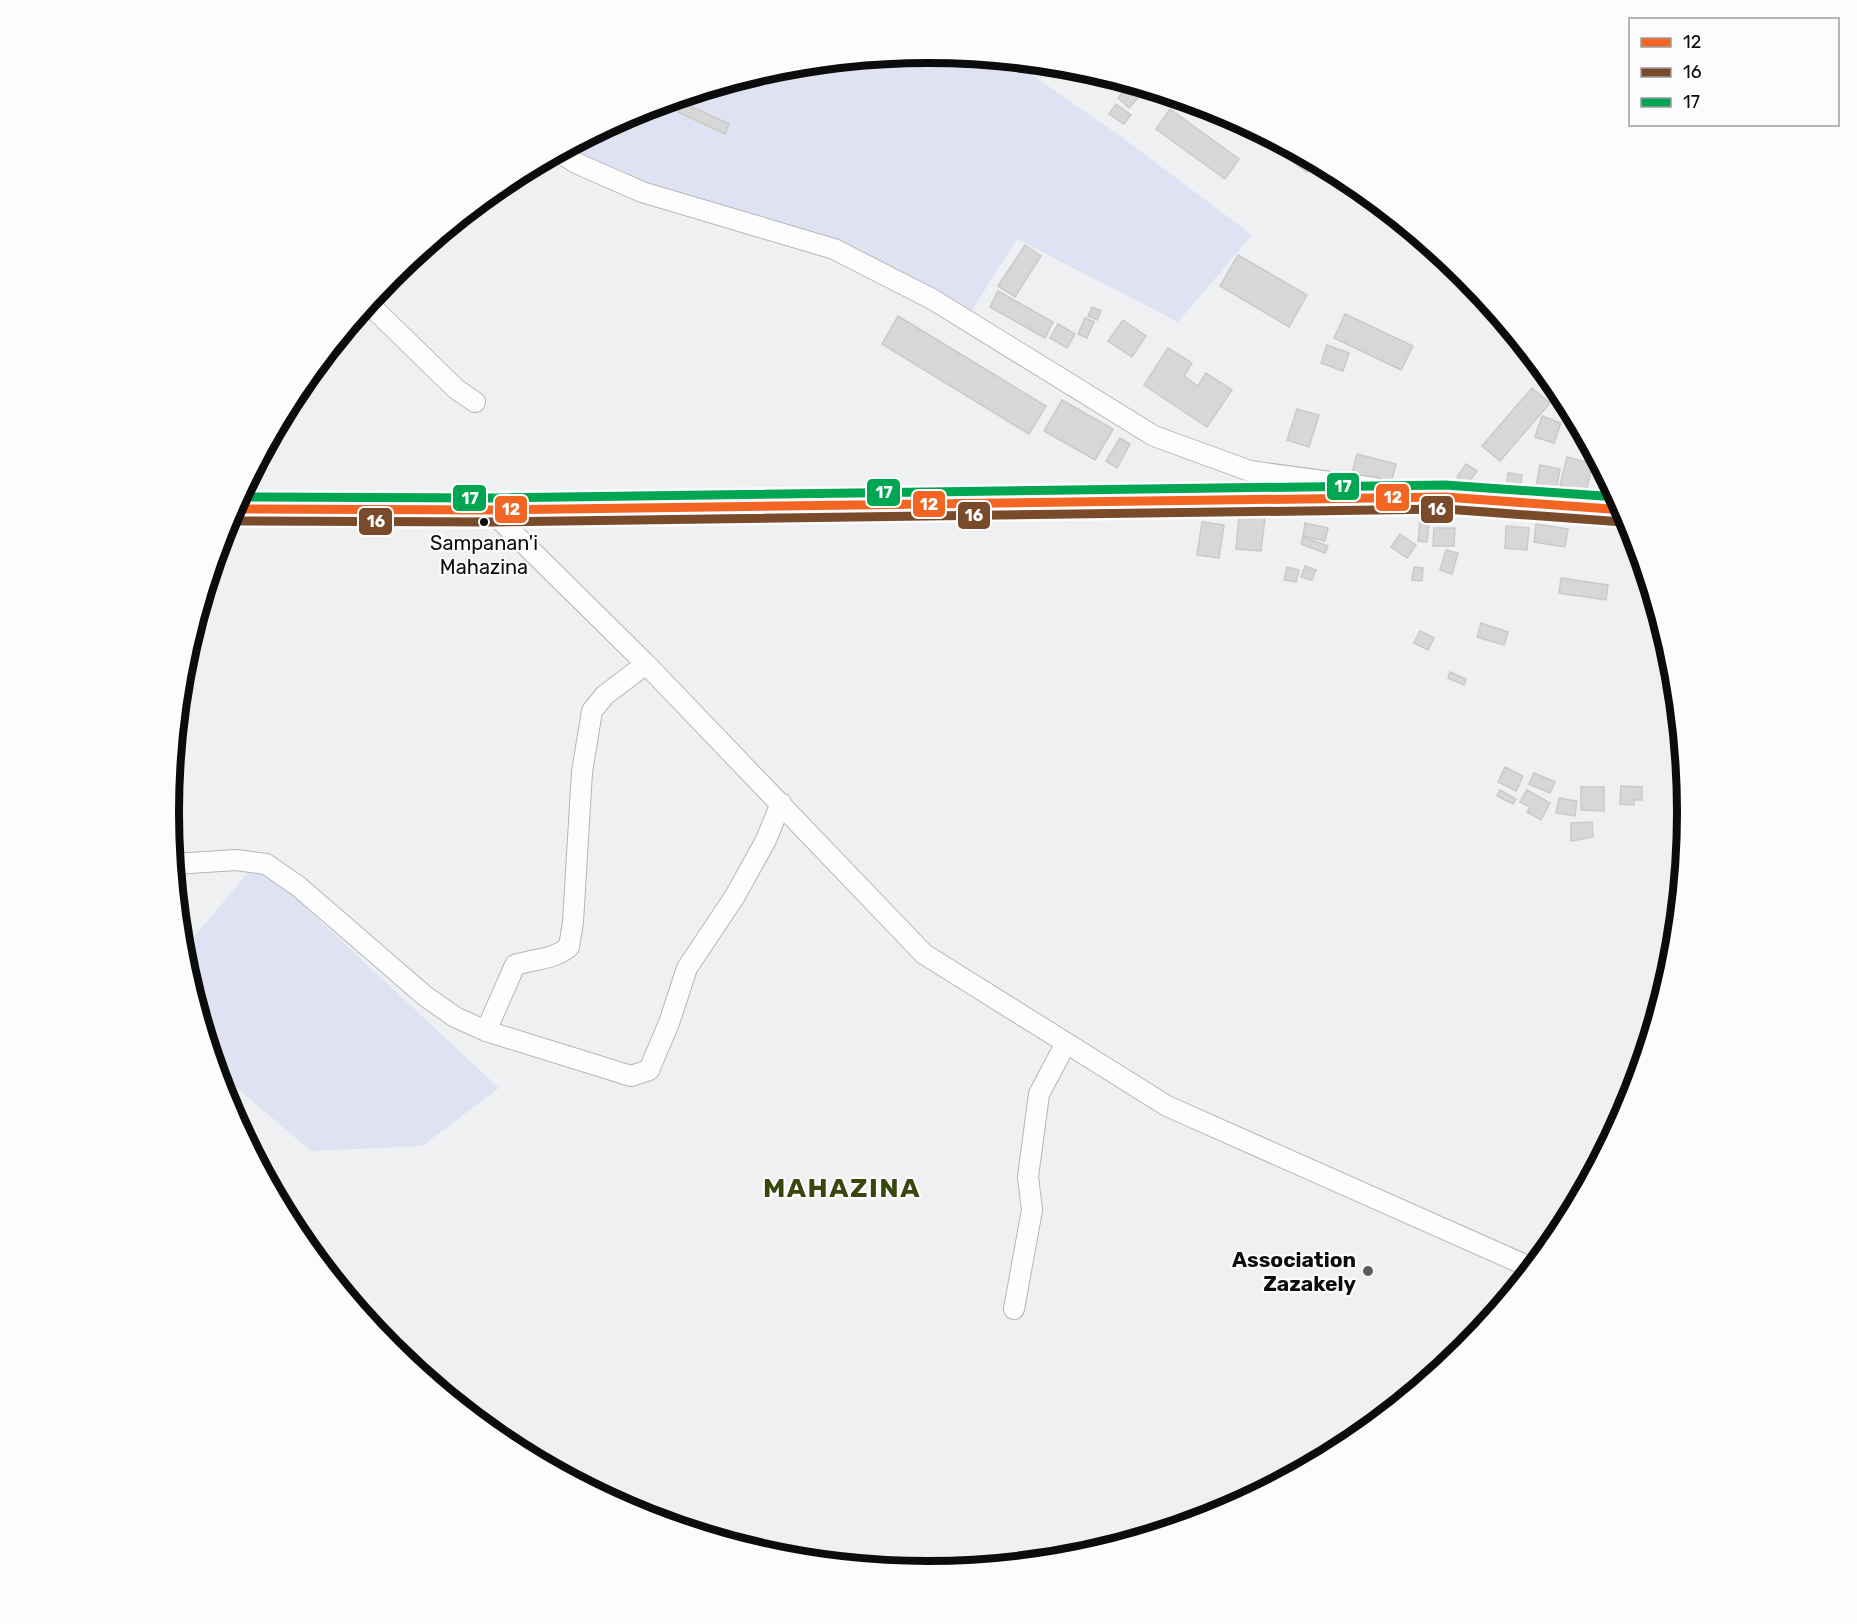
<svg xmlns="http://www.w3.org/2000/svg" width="1857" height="1624" font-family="Rubik,sans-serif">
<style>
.green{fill:#dfe2f3}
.building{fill:#d7d7d7;stroke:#c9cac9;stroke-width:1.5}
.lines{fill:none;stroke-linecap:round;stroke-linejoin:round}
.minor-casing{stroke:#b6b6b7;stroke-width:22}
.secondary-casing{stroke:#b6b6b7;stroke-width:29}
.minor{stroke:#fdfdfd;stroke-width:20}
.secondary{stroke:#f8f8fa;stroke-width:27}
.bus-1-casing{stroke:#fcfcfe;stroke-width:14}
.bus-2-casing{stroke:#fcfcfe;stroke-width:14}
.bus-3-casing{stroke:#fcfcfe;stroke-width:14}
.bus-1{stroke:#f26522;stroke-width:9}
.bus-2{stroke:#7a4b2a;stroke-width:9}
.bus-3{stroke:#00a651;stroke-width:9}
.bus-dot{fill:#0c0c0d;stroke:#fcfcfe;stroke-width:2}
.poi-dot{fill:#5b5c5d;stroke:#fcfcfe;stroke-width:2}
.labels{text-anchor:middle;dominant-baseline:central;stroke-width:4.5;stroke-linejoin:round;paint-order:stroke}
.bus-label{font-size:20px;fill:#0c0c0d;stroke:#fcfcfe}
.poi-label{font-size:21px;font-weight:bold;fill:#0c0c0d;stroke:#fcfcfe;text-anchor:end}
.district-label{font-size:27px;font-weight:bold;letter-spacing:1.5px;fill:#39460c;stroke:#fcfcfe}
.rim{fill:none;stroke:#0c0c0d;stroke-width:8}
.line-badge{stroke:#fcfcfe;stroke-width:2}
.badge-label{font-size:16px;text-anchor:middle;font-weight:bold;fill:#fff}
</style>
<rect width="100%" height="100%" fill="#eff0f1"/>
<path class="green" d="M928,53L1012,61L1123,138L1252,235L1178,322L1017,239L966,320L895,279L642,192L559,152L638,110L781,67Z
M251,869L271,875L499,1088L422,1146L311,1151L217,1071L183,950Z"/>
<path class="building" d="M1131,83L1145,90L1129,108L1118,98Z
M683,103L729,124L725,134L678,112Z
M1116,104L1131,115L1124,124L1109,114Z
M1170,109L1239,159L1225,179L1156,129Z
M1213,109L1219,110L1315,161L1307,172Z
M1025,245L1041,256L1015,297L998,286Z
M1238,255L1307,295L1289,327L1220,286Z
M998,291L1053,322L1045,338L990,307Z
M1092,307L1101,311L1097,320L1088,316Z
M1345,314L1413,346L1401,370L1334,338Z
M898,316L1046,406L1029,434L882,344Z
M1085,318L1094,322L1087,338L1078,334Z
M1123,320L1146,336L1132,357L1108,341Z
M1058,324L1075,334L1067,348L1050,338Z
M1327,345L1349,353L1343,371L1321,363Z
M1168,348L1192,363L1184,376L1198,386L1206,373L1232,390L1207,427L1144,385Z
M1532,388L1550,403L1500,461L1482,446Z
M1062,400L1113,429L1095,460L1044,431Z
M1297,409L1319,415L1309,447L1287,440Z
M1542,416L1561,423L1554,443L1535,437Z
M1120,438L1130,444L1117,468L1106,461Z
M1357,454L1396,464L1390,487L1351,477Z
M1567,457L1593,464L1586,491L1560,485Z
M1466,464L1477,471L1467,485L1457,477Z
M1540,465L1560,469L1556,491L1536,487Z
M1508,473L1522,475L1520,491L1506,489Z
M1239,515L1265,518L1261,551L1236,549Z
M1202,522L1224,525L1219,558L1197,555Z
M1420,522L1429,523L1427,542L1418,541Z
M1305,523L1328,528L1325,541L1303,536Z
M1536,524L1568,529L1565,547L1534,542Z
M1506,526L1529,528L1527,550L1505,548Z
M1434,528H1455L1454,546H1433Z
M1400,534L1416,545L1407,558L1391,547Z
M1303,537L1328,546L1325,553L1301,544Z
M1446,550L1458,553L1452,574L1440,570Z
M1305,566L1316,570L1312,580L1301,577Z
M1287,567L1299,570L1296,582L1284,580Z
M1414,567L1423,568L1422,581L1412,580Z
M1561,578L1608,585L1606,600L1559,593Z
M1481,623L1508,632L1504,645L1477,637Z
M1420,631L1434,638L1428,650L1414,643Z
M1450,672L1466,679L1464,685L1448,678Z
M1505,767L1523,776L1516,791L1498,782Z
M1534,773L1555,782L1550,793L1529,784Z
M1621,786L1642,787V800H1634V805L1620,804Z
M1581,787H1604V811L1581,810Z
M1500,790L1516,799L1513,804L1497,796Z
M1527,790L1550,803L1541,820L1527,812L1530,807L1520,802Z
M1559,798L1577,801L1575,816L1556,813Z
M1592,822L1593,837L1571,841V823Z"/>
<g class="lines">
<g class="minor-casing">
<path id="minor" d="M559,152L576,163L642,192L834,249L932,299L1154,436L1250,471L1375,488
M368,303L456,389L475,402
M490,510L646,664L924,954L1167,1106L1532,1268
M174,864L236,860L266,864L298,886L425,996L455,1017L486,1031L631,1076L649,1070L669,1023L687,968L735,896L766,840L781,803
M486,1031L515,965C534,959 553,960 569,947L573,922L582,772L592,711L605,695L646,664
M1014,1309L1032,1210L1028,1177L1039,1094L1066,1043"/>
</g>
<g class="secondary-casing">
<path id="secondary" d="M234,509L490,510L1445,497L1624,510"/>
</g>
<use href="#minor" class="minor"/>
<use href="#secondary" class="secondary"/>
<g class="bus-1-casing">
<path id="bus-1" d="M234,509L490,510L1445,497L1624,510"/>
</g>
<g class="bus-2-casing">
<path id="bus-2" d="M234,521L490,522L1445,509L1623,522"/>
</g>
<g class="bus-3-casing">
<path id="bus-3" d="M240,497L490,498L1445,485L1617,497"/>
</g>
<use href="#bus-1" class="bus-1"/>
<use href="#bus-2" class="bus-2"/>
<use href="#bus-3" class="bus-3"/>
</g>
<circle class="bus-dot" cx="484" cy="522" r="5"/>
<circle class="poi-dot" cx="1368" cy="1271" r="6"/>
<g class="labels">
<g class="bus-label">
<text x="484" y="543">Sampanan'i<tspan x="484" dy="24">Mahazina</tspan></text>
</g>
<g class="poi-label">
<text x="1356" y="1259">Association<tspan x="1356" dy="24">Zazakely</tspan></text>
</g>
<g class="district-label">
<text x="842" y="1188">MAHAZINA</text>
</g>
</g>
<path d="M0 0H1857V1624H0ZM179 812a749 749 0 1 1 1498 0a749 749 0 1 1-1498 0Z" fill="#fcfcfe" fill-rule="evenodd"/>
<path class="rim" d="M179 812a749 749 0 1 1 1498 0a749 749 0 1 1-1498 0Z"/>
<g class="line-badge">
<rect x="1326" y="472" width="34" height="29" rx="6" fill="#00a651"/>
<rect x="866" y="478" width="35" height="29" rx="6" fill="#00a651"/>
<rect x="1375" y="483" width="35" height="29" rx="6" fill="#f26522"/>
<rect x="452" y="484" width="35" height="28" rx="6" fill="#00a651"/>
<rect x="912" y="490" width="34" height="28" rx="6" fill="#f26522"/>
<rect x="1420" y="495" width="34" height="29" rx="6" fill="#7a4b2a"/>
<rect x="494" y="495" width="34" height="29" rx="6" fill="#f26522"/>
<rect x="957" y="501" width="34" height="29" rx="6" fill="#7a4b2a"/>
<rect x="358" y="507" width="35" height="29" rx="6" fill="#7a4b2a"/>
</g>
<g class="badge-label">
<text x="1343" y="492">17</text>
<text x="884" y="498">17</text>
<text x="1393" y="503">12</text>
<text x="470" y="504">17</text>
<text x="929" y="510">12</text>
<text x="1437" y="515">16</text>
<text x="511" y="515">12</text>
<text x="974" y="521">16</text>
<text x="376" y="527">16</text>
</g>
<rect x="1629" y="18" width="210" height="108" fill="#fcfcfe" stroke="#9c9c9e" stroke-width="1.5"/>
<rect x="1641" y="38" width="30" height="9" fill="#f26522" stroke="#9c9c9e" stroke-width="1.5"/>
<text x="1683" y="48" font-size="18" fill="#0c0c0d">12</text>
<rect x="1641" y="68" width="30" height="9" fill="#7a4b2a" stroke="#9c9c9e" stroke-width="1.5"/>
<text x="1683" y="78" font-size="18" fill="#0c0c0d">16</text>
<rect x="1641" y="98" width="30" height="9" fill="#00a651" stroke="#9c9c9e" stroke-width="1.5"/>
<text x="1683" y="108" font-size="18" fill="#0c0c0d">17</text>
</svg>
